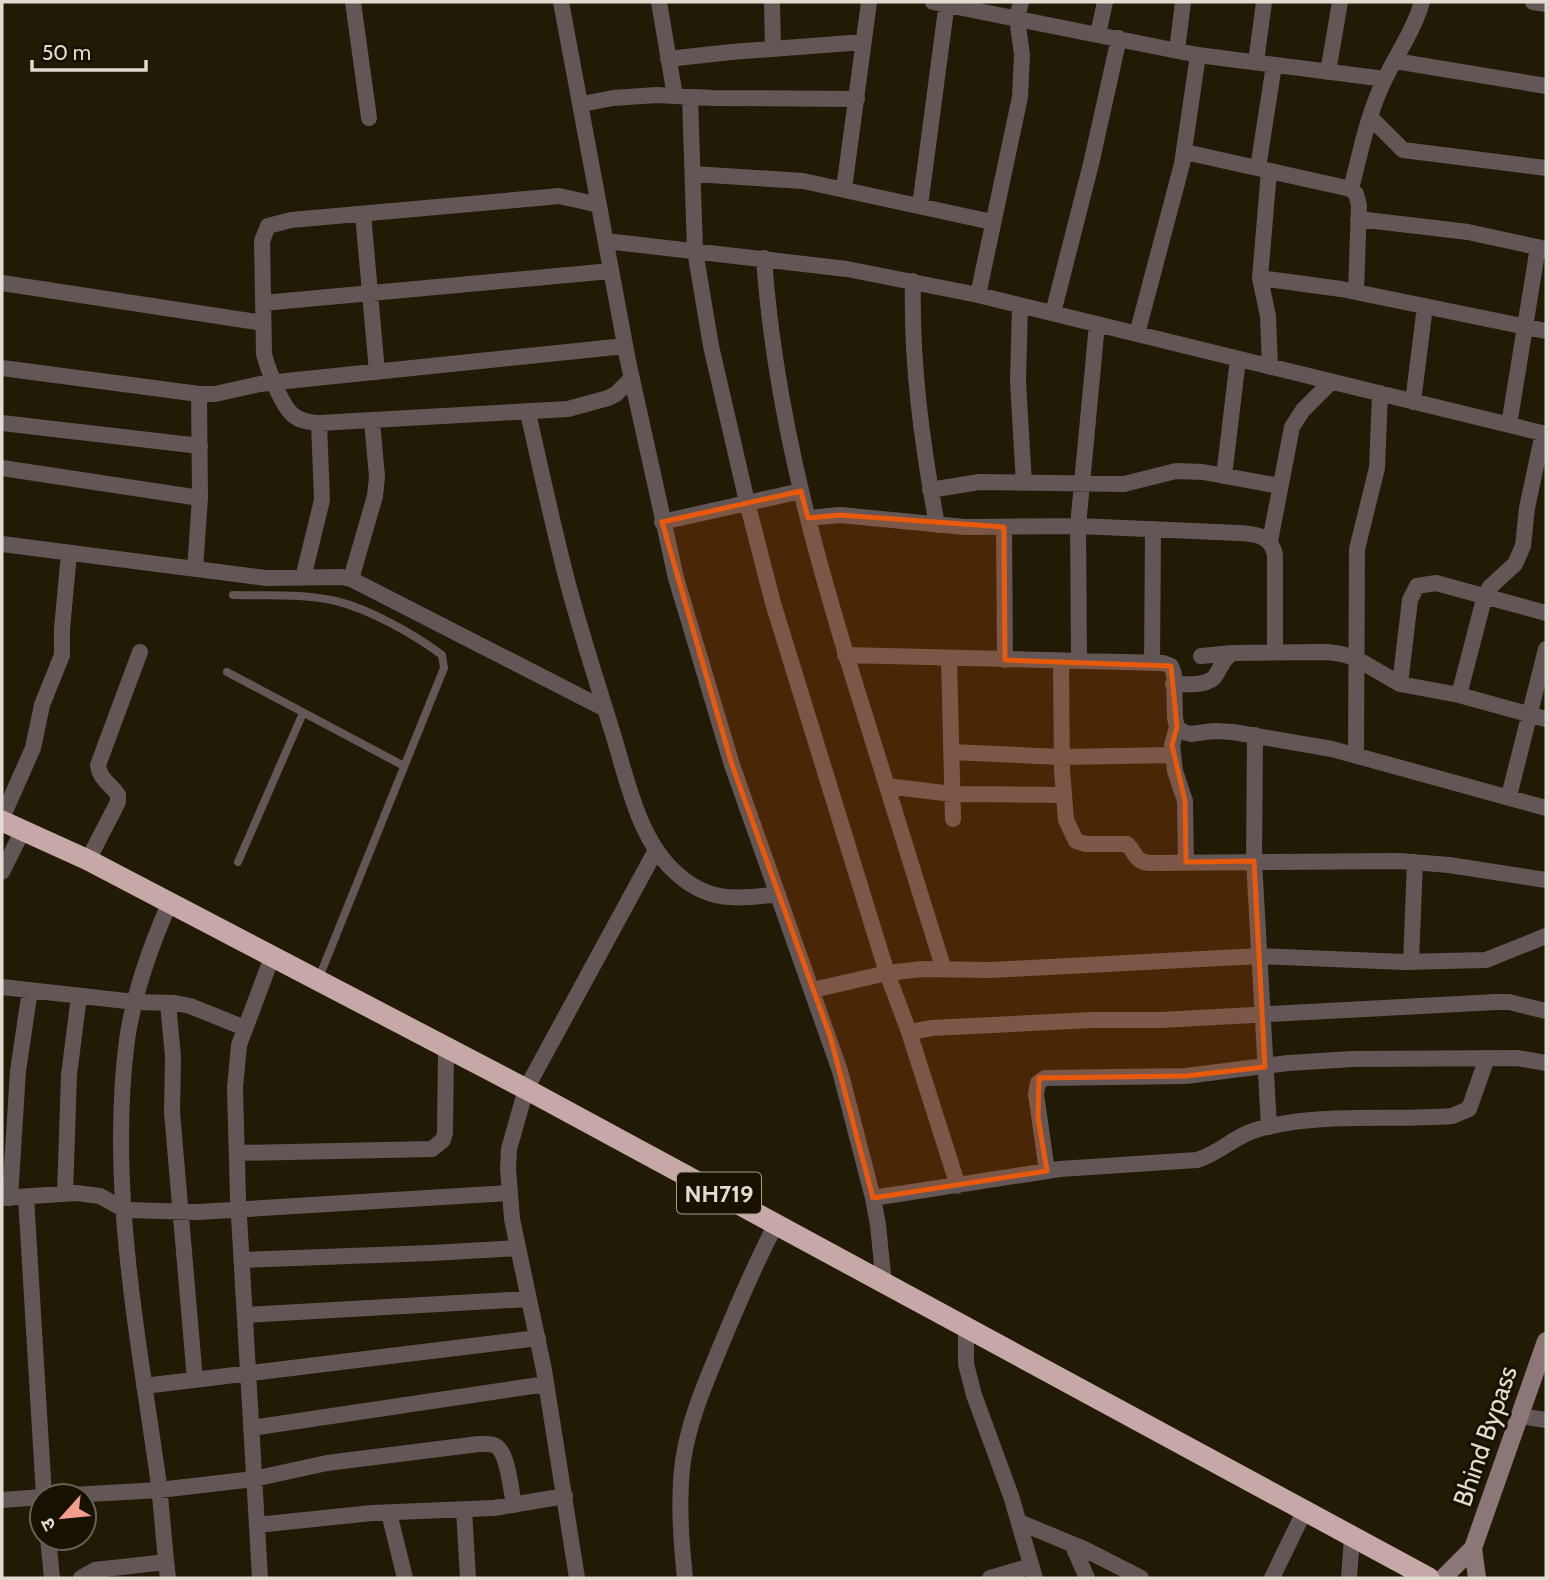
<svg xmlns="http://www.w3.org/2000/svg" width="1548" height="1580" font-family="Cabin,'Noto Sans Devanagari',sans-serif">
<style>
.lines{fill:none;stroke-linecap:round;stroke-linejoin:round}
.lane{stroke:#625656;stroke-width:8}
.street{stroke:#625656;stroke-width:16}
.secondary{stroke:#8b7777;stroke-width:18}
.highway{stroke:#c7a8a9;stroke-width:21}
.marked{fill:#e8590c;fill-opacity:0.2;stroke:#e8590c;stroke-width:5;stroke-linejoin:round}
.labels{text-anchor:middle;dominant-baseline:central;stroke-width:6;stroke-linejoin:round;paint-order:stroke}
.shield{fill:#181100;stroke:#a49f91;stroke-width:2}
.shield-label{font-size:24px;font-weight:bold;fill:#e0dccf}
.street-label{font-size:26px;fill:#e0dccf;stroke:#181100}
</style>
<rect width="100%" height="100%" fill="#211a05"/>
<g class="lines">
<path class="lane" d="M233,595C266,596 303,593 336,601C369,609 414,634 442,655L444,668L318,980
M227,672L404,766
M238,862L303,713"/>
<path class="street" d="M353,2L369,118
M561,2L628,361L676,578L732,765L840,1071L873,1198L878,1225L884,1284
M659,2L675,96
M772,2L773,49
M933,2L1198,55L1385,79
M1533,2L1546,4
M1098,34L1105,2
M1177,50L1183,2
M668,59L731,52L864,42
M1395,61L1546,86
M1256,62L1264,2
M1328,72L1340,2
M690,97L695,251L711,346L747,502L773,603L887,973L909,1032L958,1186
M582,104L613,98L657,95L713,98L857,99
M1370,117L1403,150L1546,168
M1185,152L1351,189L1356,194L1359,205L1356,292
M1258,168L1274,65
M1269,171L1260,278L1268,316L1270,367
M693,174L803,181L992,222
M844,189L869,2
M1351,189C1360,154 1367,118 1382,85C1395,56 1413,33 1422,2
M599,205L559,196L549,197L291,220L268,226L262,241L264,354C268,369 281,405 293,415C300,421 309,422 319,423L568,409L608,398L616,394L632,378
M920,206L947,2
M363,214L377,372
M1358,219L1468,232L1546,249
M606,241L847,269L978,295L1546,434
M764,258C775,418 819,570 867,722C893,805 918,887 944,970
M1260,278L1341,289L1546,331
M913,281C911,363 922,444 937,525
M2,283L263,323
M978,295L1020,97L1022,55L1017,18L1021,2
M263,303L611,271
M1020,305L1018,382L1024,483
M1053,313L1091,164L1119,38
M1137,334L1182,164L1198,55
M2,368L199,394H215L260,384L296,380L625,346
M1413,402L1425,306
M528,413C541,470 553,527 568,584C581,633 597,682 612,731C627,778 637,836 674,871C706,902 736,900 778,894
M2,423L200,446
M1509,425L1538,247
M2,468L200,498
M1224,476L1238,359
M930,490L979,482L1124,484L1176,471L1203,472L1280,486
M808,518L840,515L965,527L1078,526L1239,533C1256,534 1271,535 1275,555V652
M662,522L801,491
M1004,527L1005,660
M1270,541L1292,427L1303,410L1331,382
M2,544L266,578L341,577L351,579L605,709
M195,569L200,498L199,394
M303,578L322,500L319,423
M351,579L375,496L377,477L372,421
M845,655L1163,663L1171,666L1174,674L1175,718L1177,727L1183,732L1191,734L1214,731L1233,732L1332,749L1546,808
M1201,656L1233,653
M949,658L953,819
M1061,661L1062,770L1066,820L1076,841L1086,844H1127C1136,853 1134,861 1149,863L1399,861L1449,865L1546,880
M1079,661L1078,526L1097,324
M1152,663L1153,529
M1173,684C1186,684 1209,687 1216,675C1222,665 1223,659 1233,653L1327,652L1342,654L1357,659L1400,684L1459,695L1546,719
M1400,684L1410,600L1417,586L1436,583L1546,613
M1459,695L1485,595L1490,587L1515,564L1523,546L1527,508L1543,433
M1177,727L1172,745L1175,771L1185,801L1186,862
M1255,735L1254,861L1269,1127
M951,752L1062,757L1173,755
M1356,755L1357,549L1377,468L1380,393
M887,786L952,794L1064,795
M1509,796L1546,649
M2,818L33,748L42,705L62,655V629L69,553
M88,860L118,802V795C110,783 100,780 98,765L140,652
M2,872L23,830
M1411,962L1415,862
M2,987L135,1002L175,1003L190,1006L245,1028
M813,990L887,973L922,969L990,970L1260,956L1404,962L1486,960L1546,936
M168,1003L173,1057L172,1112L195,1380
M909,1032L932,1028L1092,1020H1160L1496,1002H1509L1546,1011
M237,1153L432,1149L443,1140L445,1133L446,1048
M1047,1171L1036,1094L1038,1083L1045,1078L1186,1076L1288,1063L1353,1059L1517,1058L1546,1063
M65,1194L69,1075L79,996
M26,1197L44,1496
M2,1198L76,1193L100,1196L125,1210L198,1212L509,1193
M10,1198L18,1071L30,990
M873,1198L1060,1169L1197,1160C1221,1153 1233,1136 1259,1129C1321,1112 1389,1121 1452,1116L1469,1109L1487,1058
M242,1260L432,1253L518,1248
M245,1315L529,1299
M966,1329V1364L974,1395L1011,1496L1035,1578
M144,1386L538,1338
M1520,1416L1546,1420
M251,1428L546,1384
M55,1496L159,1490L254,1479L327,1463L479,1444C485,1444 491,1443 496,1446C508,1453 511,1491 514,1505
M2,1500L42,1497
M464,1510L468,1578
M389,1513L405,1578
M1019,1522L1084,1549L1141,1578
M257,1525L372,1513L494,1508L565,1496
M48,1538L52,1578
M1072,1544L1087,1578
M81,1578L95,1570L166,1562
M168,1578C164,1545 162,1511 158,1478C138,1335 108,1186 127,1040C134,992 150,948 169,904
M260,1578L238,1199L235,1088L239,1045L272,957
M577,1578L544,1370L512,1219L508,1168L509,1149L526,1089L656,850
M685,1578C681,1540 678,1500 683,1461C689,1420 705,1384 721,1345C738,1304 755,1264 776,1224
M990,1578L1031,1566
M1272,1578L1304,1512
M1349,1578L1352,1537"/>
<path class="secondary" d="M1473,1548L1477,1578
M1443,1578L1473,1548L1546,1341"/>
<path class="highway" d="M2,821L88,860L526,1089L1429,1578"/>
</g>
<path class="marked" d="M801,491L808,518L840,515L1004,527L1005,660L1171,666L1177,727L1172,745L1185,801L1186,862L1254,861L1265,1067L1186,1076L1039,1078L1038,1117L1047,1171L873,1198L830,1036L732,765L662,522Z"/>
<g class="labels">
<rect class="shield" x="677" y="1172.5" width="84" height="41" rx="5"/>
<g class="shield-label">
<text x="719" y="1193">NH719</text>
</g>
<g class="street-label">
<text transform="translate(1485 1436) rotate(-71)">Bhind Bypass</text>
</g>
</g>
<rect width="1548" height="1580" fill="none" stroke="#e0dccf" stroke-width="7"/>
<g transform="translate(63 1517) rotate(243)"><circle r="33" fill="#181100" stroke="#686253" stroke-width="2"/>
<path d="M0-5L12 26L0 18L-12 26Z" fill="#f49d8d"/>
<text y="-10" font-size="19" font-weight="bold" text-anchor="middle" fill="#e0dccf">उ</text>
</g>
<path d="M32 60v10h114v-10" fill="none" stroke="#e0dccf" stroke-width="3.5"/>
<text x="42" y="60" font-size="21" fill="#e0dccf" stroke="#181100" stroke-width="5" paint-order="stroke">50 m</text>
</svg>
